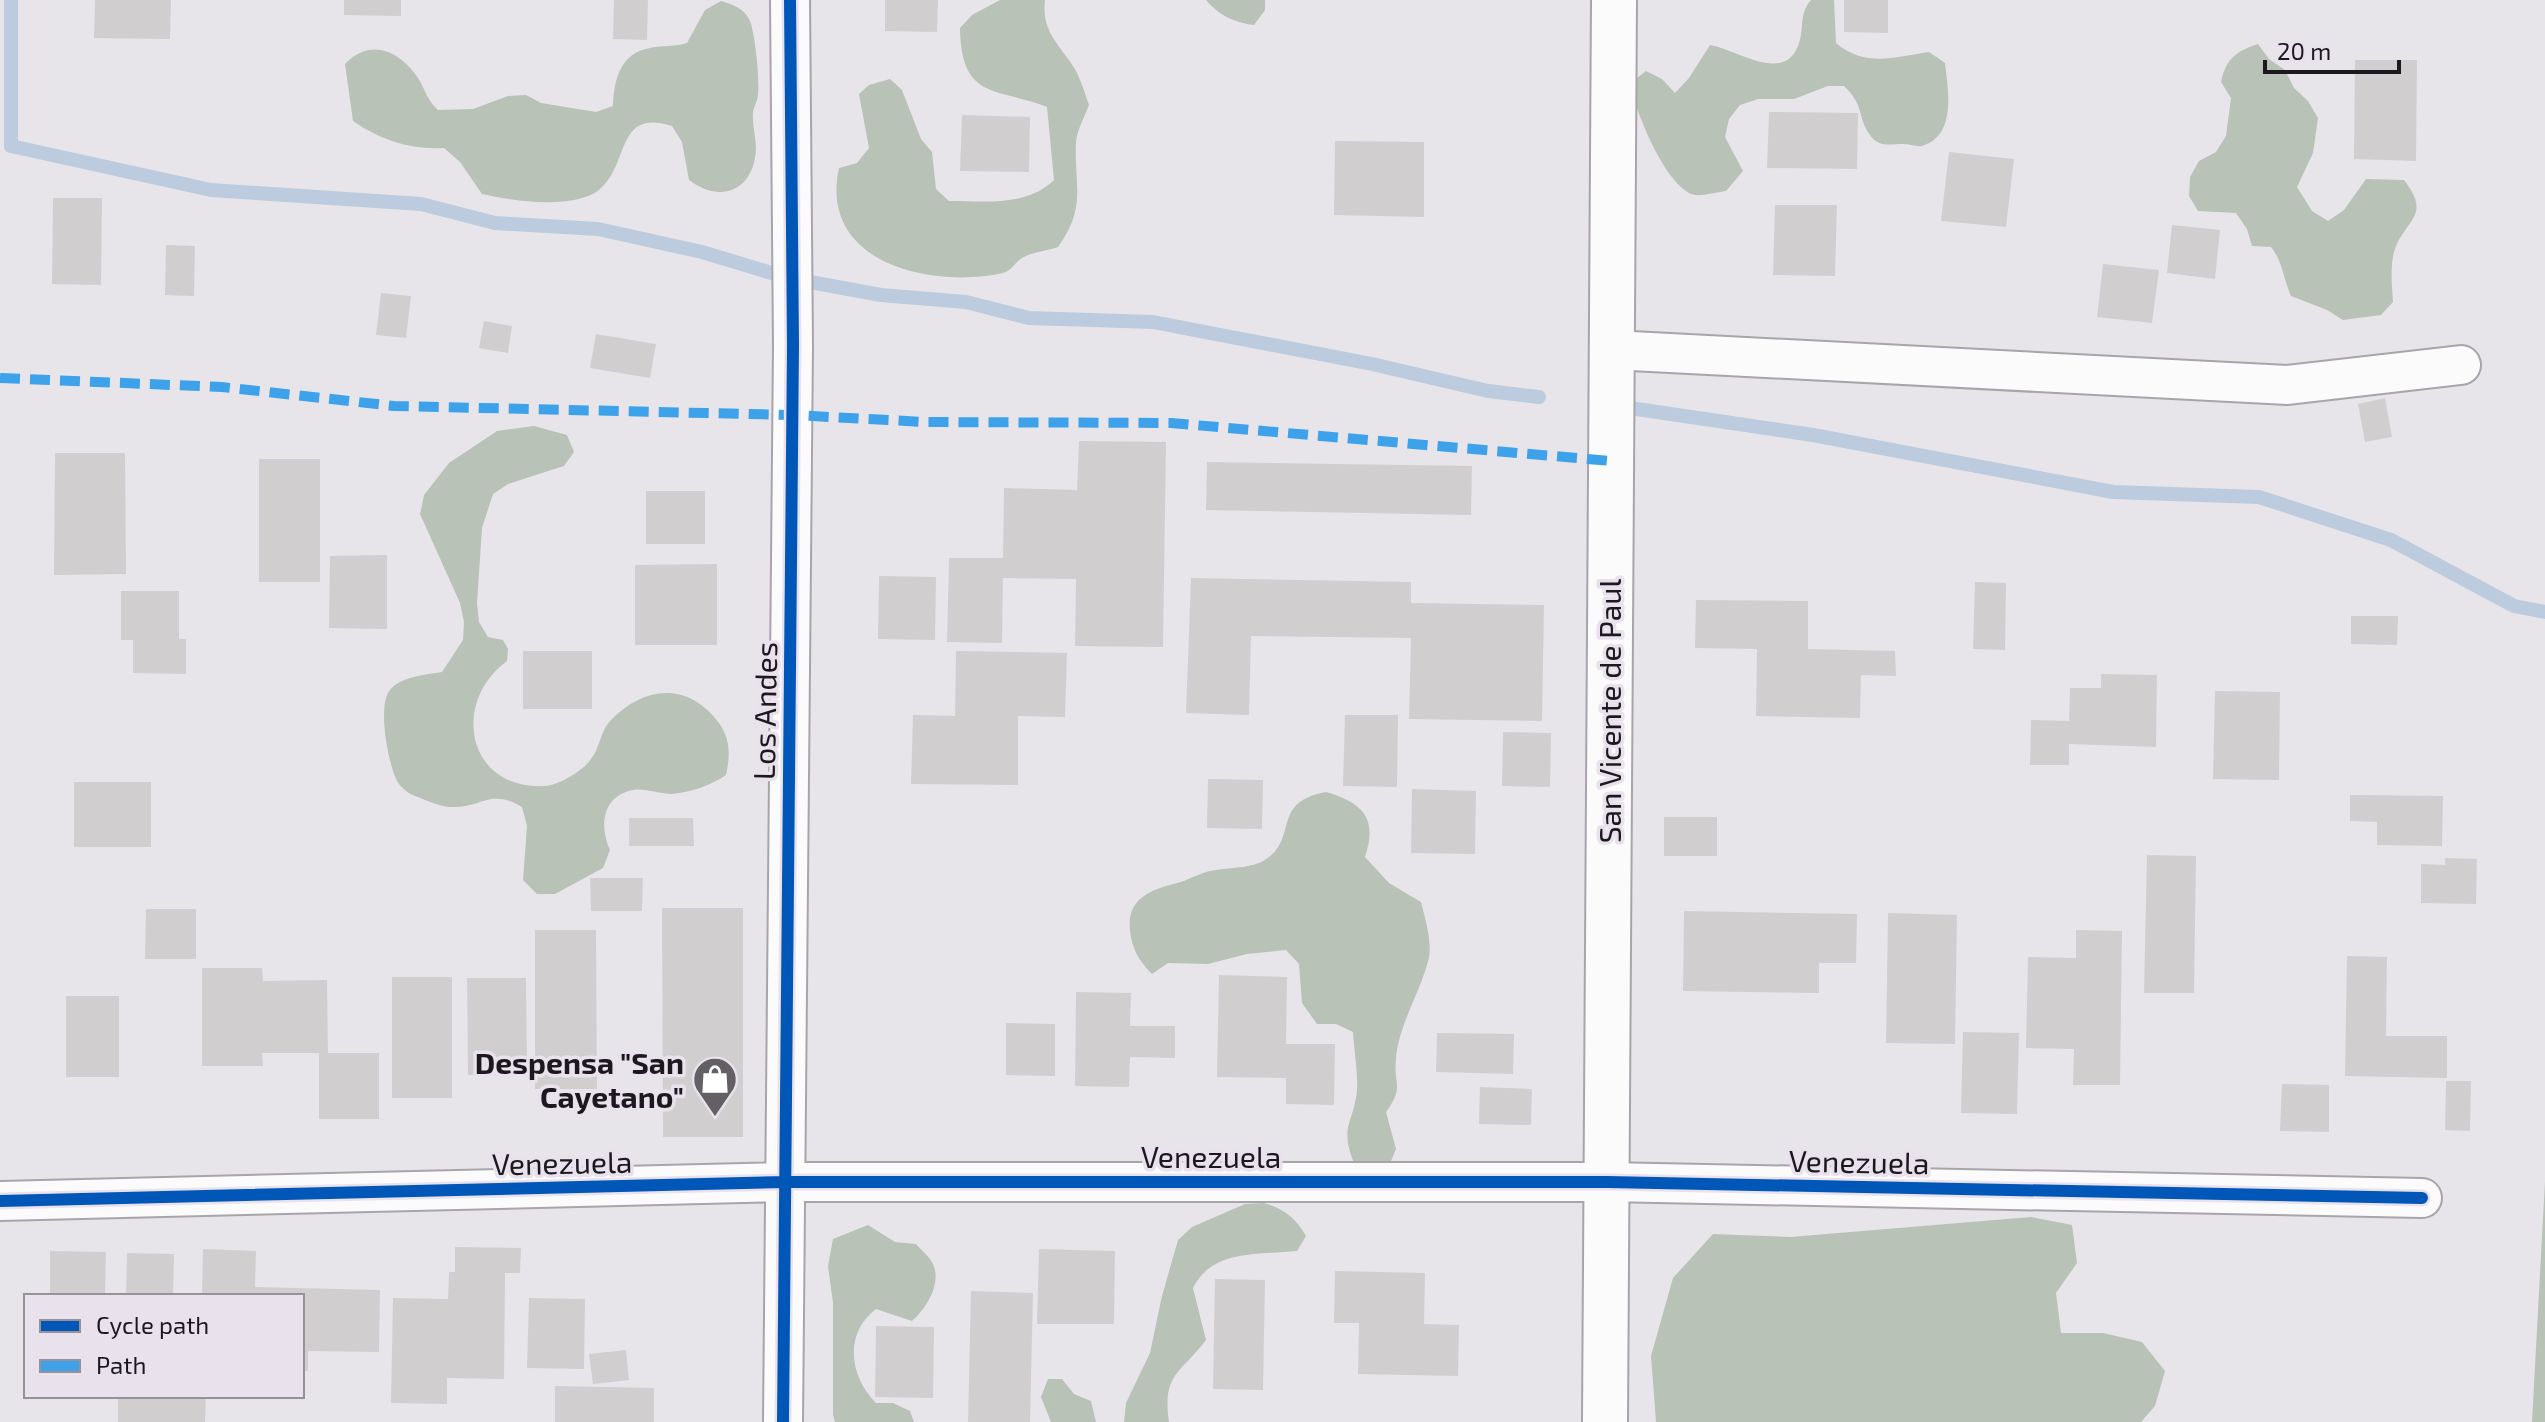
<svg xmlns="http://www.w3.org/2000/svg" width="2545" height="1422" font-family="'Exo 2',sans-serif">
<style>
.forest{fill:#b8c2b7}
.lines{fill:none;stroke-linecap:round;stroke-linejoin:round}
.stream{stroke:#bcccde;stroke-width:14}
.building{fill:#d1ced0}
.street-casing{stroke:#a7a5a9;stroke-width:42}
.secondary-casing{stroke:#a7a5a9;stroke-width:48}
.street{stroke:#fcfbfc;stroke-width:38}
.secondary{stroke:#fcfbfc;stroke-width:44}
.quiet{stroke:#3da2ea;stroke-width:10;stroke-dasharray:20 10;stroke-linecap:butt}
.cycleway-casing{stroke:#e9e2ed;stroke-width:17}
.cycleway{stroke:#0057b8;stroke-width:12}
.labels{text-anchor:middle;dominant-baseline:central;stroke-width:7;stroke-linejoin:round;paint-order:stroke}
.street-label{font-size:30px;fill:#1b191d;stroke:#e9e2ed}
.poi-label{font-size:30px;font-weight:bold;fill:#1b191d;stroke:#e9e2ed;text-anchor:end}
</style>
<rect width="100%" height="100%" fill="#e8e5ea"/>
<path class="forest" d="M1000,0H1045C1041,32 1060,45 1075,69C1081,80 1085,94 1089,105C1085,116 1077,130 1076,142C1074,186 1087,207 1058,247C1047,251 1032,252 1022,258C1015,262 1012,271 1003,273C931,289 818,263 839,168L857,163L869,148L859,94L869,85L890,79L902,90L921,139L932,152L936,189L949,201C985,201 1026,207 1054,180L1047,107C997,87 961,101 960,28L972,15Z
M1206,0H1265V10L1254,25C1233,22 1220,16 1206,0Z
M1811,0H1834L1836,43C1866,68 1894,57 1929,52L1945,63C1948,89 1957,136 1922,146C1917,147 1909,144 1903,144C1890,144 1879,148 1870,135C1857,117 1865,106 1844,86H1828L1794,99H1758L1740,105L1729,119L1725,137L1743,171L1726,191C1717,192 1703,196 1695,195C1665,188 1636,110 1629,84L1646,71L1662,79L1675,93L1689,78L1710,45C1736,49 1783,84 1798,46C1805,29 1798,15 1811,0Z
M721,1C734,5 744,8 750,21C755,33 760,81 758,94C758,100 754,106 753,112C752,124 756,137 756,149C754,191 720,204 689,180L682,142L672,126C615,108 630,165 599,190C573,210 512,201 482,194L460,162L444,148C411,150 380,140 353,121L345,64C370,38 399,50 418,78C426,91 426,98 438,110L473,109L508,96L526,95L541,103L596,112L613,106C614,80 620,53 650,48C663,45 674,47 687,43L705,10Z
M2258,44L2269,59L2285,70L2294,88L2308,101L2318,118L2313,153L2297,187L2312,211L2328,221L2344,210L2366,179L2404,180C2433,217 2404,219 2394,252C2390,268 2392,285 2393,302L2381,315L2343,320L2327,310L2291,296C2283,278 2283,262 2271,247L2252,246L2247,229L2236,213L2198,211L2189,196L2190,177L2199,161L2216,152L2226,136L2231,98L2221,82C2226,59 2236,51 2258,44Z
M534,426L567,435L574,452L564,466L508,484L493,494L482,528L477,603L479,622L488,637L503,640L508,649L507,661C451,702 466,790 545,786C559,785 583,771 591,759C600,748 600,732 610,721C645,685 688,682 719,723C731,740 730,757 726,775C710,786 691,792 672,794C659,794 646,788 633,790C602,796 599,826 610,850L603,868L555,894H537L523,880L527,826L522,807C489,788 483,808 451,807C440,807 426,800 415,796C409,794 400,787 397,781C388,763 377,705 390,690C401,676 426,675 442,672L463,640L464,622L460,603L420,514L424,495L449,463L497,431Z
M1326,792C1363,803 1378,818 1365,857L1389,883L1421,902C1425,918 1432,941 1429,957C1422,990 1398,1025 1396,1059C1393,1086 1405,1085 1386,1112L1396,1149L1389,1166L1354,1163C1339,1126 1354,1123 1357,1090C1358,1071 1354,1051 1353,1032L1336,1024H1317L1302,1003L1299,964L1286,950L1247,954L1208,964L1168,963L1152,974C1139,961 1132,949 1130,931C1126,896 1154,889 1181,882C1192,878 1204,871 1216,870C1233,867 1254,869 1269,857C1297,836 1272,802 1326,792Z
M2545,1181V1422H2532Z
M1264,1203C1284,1209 1295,1217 1306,1236L1297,1251C1258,1255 1212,1249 1193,1288L1206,1340C1180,1374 1162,1374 1169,1422H1124L1126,1403L1150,1353L1162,1296L1178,1240L1192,1227L1245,1204Z
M2031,1217L2072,1225L2077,1263L2056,1293L2061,1333H2103L2142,1342L2165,1371L2155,1406L2141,1422H1656L1651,1356L1673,1278L1713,1234L1790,1237Z
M868,1225L895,1242L916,1244C921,1250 930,1257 933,1264C942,1284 926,1309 912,1321L876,1309C844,1333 849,1376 876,1403H893L910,1411L914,1422H835L833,1415V1303L828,1266L833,1239Z
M1048,1379H1062L1074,1394L1091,1401L1096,1422H1051L1041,1397Z"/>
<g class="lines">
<path class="stream" d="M11,0V146L211,190L421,204L495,223L598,229L702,252L788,278L881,295L966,302L1029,318L1153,322L1372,364L1488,391L1539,397
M1630,408L1813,435L2113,492L2259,497L2391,540L2514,606L2545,612"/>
</g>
<path class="building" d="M95,0H171L170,39L94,38Z
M344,0H401V16L344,15Z
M614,0H648L647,40L613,39Z
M885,0H938L937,32L885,31Z
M1844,0H1888V33L1844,32Z
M2355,60H2417L2416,161L2354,159Z
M1769,112L1858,113L1857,169L1767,168Z
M962,115L1030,117L1029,172L960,171Z
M1335,141L1424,142V217L1334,215Z
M1949,152L2014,159L2006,227L1941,221Z
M53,198H102L101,285L52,284Z
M1775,205H1837L1835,276L1773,275Z
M2172,225L2220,230L2215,279L2167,273Z
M166,245L195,246L194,296L165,295Z
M2103,264L2159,270L2152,323L2097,317Z
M381,293L411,296L406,338L376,335Z
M484,321L512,326L508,353L479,348Z
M596,334L656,344L650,378L590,368Z
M2385,398L2392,437L2365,442L2358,404Z
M1079,441L1166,442L1163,647L1075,646L1076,579L1003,578L1002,643L947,642L949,558H1003L1004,488L1077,490Z
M55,453H125L126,574L54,575Z
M259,459H320V582H259Z
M1207,462L1472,466L1471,515L1206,510Z
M646,491H705V544H646Z
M387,555V629L329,628L330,556Z
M717,564V645H635V565Z
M879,576L936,577L935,640L878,639Z
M1191,578L1411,582V603L1544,605L1542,721L1409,719L1411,638L1251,636L1249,715L1186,713Z
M1975,582L2006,583L2005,650L1973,649Z
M121,591H179V639H186V674L133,673V640H121Z
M1696,600L1808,601V649L1895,651L1896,676L1861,675L1860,718L1756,716L1757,649L1695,648Z
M2351,616H2398L2397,645L2351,644Z
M523,651H592V709H523Z
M956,651L1067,653L1065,717L1018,716V785L911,784L913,715L955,716Z
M2101,674L2157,675L2156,747L2069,744V765H2030L2031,720L2069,721L2070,688H2101Z
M2215,691L2280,692L2279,780L2213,779Z
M1345,715H1398L1397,787L1343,786Z
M1503,732L1551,733L1550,787L1502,786Z
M1208,779L1263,780L1262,829L1207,828Z
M74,782H151V847H74Z
M1412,789L1476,791L1475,854L1411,853Z
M2350,795L2443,796L2442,846L2377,845V822L2350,821Z
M1664,817H1717V856H1664Z
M629,818H693L694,846H629Z
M2147,855L2196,856L2194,993H2144Z
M2445,858L2477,859L2476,904L2421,903V864L2445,865Z
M590,878H643L642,911H591Z
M662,908H743V1137H663Z
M146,909H196V959H145Z
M1684,911L1857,914L1856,963H1819V993L1683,991Z
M1888,913L1957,915L1955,1044L1886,1043Z
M535,930H596L597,1089H535Z
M2076,930L2122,931L2120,1085H2073L2074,1049L2026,1048L2028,957L2076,958Z
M2347,956L2387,957L2386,1036H2447V1078L2345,1076Z
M202,968H262L263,981L327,980L328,1053H379V1119H319V1053H262L263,1066H202Z
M1219,975L1287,977L1286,1044H1335L1334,1105L1286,1104V1078L1217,1077Z
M392,977H452V1098H392Z
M467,978H526L527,1074L468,1075Z
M1076,992L1131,993L1130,1026H1175V1058L1130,1057L1129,1087L1075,1086Z
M66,996H119V1077H66Z
M1006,1023L1055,1024V1076L1006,1075Z
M1963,1032L2019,1033L2017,1114L1961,1113Z
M1437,1033L1514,1034L1513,1074L1436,1072Z
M2446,1081H2471L2470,1131L2445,1130Z
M2282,1084L2329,1085V1132L2280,1131Z
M1480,1087L1532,1089L1531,1125L1479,1124Z
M455,1247L521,1248L520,1273H505L504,1379L447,1378V1404L391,1403L393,1298L448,1299L449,1272H455Z
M203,1249L256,1251L255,1287L380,1290L379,1352L308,1351V1371H302V1296H202Z
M1039,1249L1115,1251L1114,1324H1037Z
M50,1251L106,1252L105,1296H50Z
M127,1253L174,1254L173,1296H126Z
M1335,1271L1425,1273L1424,1324L1459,1325L1458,1376L1358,1374L1359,1323H1334Z
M1215,1279L1265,1280L1263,1390L1213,1389Z
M971,1291L1033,1293L1030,1422H968Z
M529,1298L585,1299L584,1369L527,1368Z
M876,1326L934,1327L933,1398L875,1397Z
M626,1350L629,1380L593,1384L589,1354Z
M555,1386L654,1388V1422H555Z
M118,1396H206L205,1422H118Z"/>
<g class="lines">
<g class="street-casing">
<path id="street" d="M1612,350L2288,385L2461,365
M0,1201L785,1182H1607L2422,1198
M783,1422L793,346L790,0"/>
</g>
<g class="secondary-casing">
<path id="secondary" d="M1605,1422L1614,0"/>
</g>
<use href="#street" class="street"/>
<use href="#secondary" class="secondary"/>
<path class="quiet" d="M0,378L222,387L394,406L793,415L925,422L1171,423L1611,461"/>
<g class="cycleway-casing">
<path id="cycleway" d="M0,1201L785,1182H1607L2422,1198
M783,1422L793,346L790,0"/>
</g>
<use href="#cycleway" class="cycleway"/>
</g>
<defs>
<g id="shop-pin" transform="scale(2.3)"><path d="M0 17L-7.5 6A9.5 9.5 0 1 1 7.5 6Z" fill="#636065" stroke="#e9e2ed"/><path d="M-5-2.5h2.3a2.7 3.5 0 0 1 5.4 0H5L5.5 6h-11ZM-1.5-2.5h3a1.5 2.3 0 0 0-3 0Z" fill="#fff"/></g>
</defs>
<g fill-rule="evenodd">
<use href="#shop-pin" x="715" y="1079"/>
</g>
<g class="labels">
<g class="street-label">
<text transform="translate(764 711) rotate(-89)">Los Andes</text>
<text transform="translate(1609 711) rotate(-90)">San Vicente de Paul</text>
<text x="1211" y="1156">Venezuela</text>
<text transform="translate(1859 1161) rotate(1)">Venezuela</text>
<text transform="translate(562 1162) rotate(-1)">Venezuela</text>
</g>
<g class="poi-label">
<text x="684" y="1062">Despensa "San<tspan x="684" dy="34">Cayetano"</tspan></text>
</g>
</g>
<rect x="24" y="1294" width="280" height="104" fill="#e9e2ed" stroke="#97929a" stroke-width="2"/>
<rect x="40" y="1320" width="40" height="12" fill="#0057b8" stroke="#97929a" stroke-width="2"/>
<text x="96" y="1334" font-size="24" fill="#1b191d">Cycle path</text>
<rect x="40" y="1360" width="40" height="12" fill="#3da2ea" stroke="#97929a" stroke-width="2"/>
<text x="96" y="1374" font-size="24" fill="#1b191d">Path</text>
<path d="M2265 60v12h134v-12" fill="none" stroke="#1b191d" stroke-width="4"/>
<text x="2277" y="60" font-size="24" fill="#1b191d" stroke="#e9e2ed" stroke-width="6" paint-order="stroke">20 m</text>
</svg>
